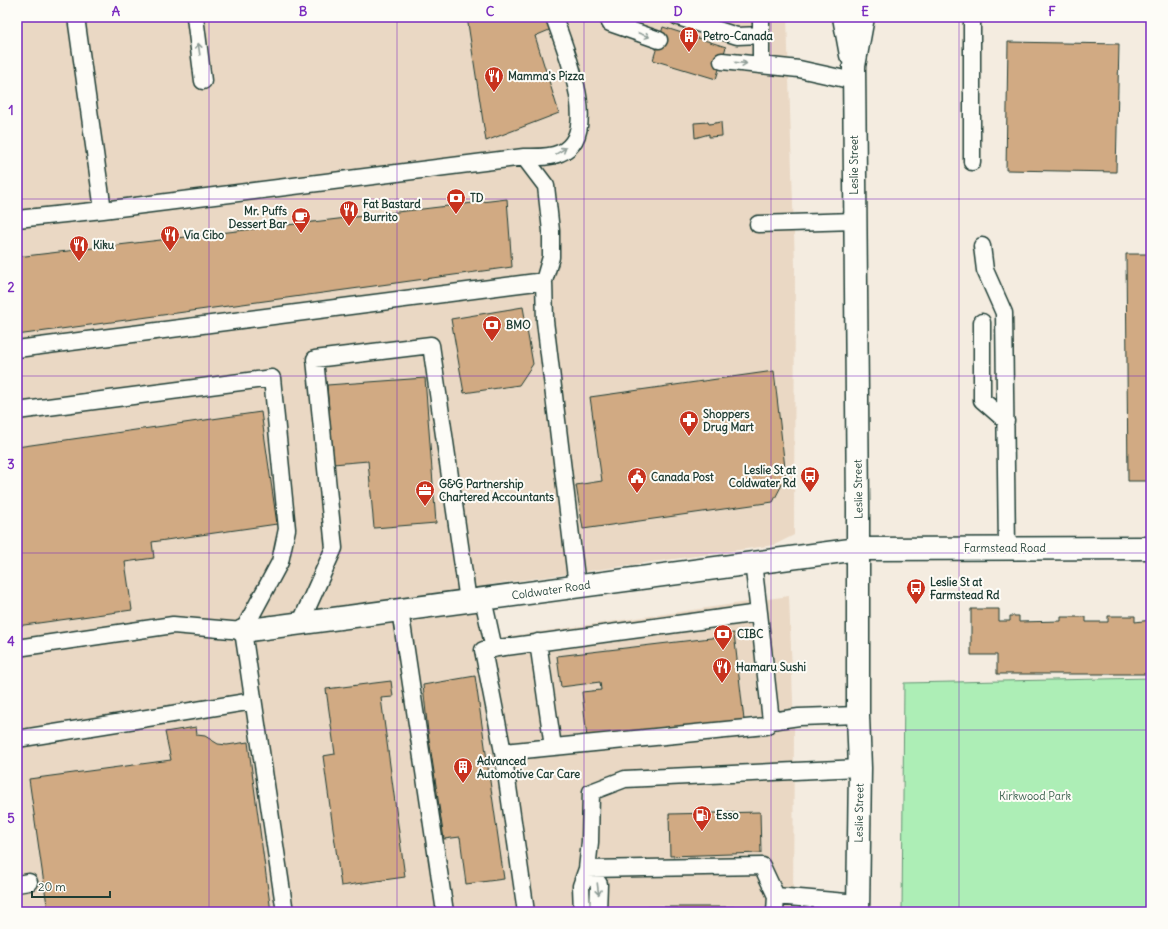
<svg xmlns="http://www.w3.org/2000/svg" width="1168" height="929" font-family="Delius,sans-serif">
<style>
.built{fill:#ead8c4}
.green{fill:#adeeb6;stroke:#669675}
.building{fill:#d1aa83;stroke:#1f3d34}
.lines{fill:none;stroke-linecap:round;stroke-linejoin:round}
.service-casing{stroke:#1f3d34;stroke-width:19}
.minor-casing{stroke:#1f3d34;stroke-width:25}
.secondary-casing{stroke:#1f3d34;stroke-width:25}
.service{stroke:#fdfcf7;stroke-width:16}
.minor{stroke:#fdfcf7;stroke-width:22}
.secondary{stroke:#fdfcf7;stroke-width:22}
.oneway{stroke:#8e9c96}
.grid{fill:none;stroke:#7b2cbf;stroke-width:1;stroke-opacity:0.55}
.labels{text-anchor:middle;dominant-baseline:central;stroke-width:4;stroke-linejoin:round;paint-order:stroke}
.poi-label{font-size:11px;font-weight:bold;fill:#1f3d34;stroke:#fdfcf7;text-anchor:start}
.street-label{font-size:11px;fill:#1f3d34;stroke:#fdfcf7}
.park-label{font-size:11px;fill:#3b604e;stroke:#fdfcf7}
.neatline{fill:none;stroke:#7b2cbf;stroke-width:1.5}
.grid-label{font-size:13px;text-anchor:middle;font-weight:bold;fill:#7b2cbf}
</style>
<rect width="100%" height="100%" fill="#f4ece0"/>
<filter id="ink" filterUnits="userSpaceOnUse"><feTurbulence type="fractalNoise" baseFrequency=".025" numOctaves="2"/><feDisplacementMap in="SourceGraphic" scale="8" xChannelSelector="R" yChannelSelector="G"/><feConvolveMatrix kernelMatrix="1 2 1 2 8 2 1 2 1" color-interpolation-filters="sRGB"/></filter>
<g filter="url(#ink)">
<path class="built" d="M17,17H787L795,264L794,535L774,545L488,585L491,639L789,596L794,726L793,912H17Z"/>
<path class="green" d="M1151,678V912H902L904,683Z"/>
<path class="building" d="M467,17H550L554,28L535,36L559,113L486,141Z
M663,27L726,47L716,79L653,60Z
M1008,42L1119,44L1116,172L1006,170Z
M708,122L709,124L721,122L722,136L709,137V134L695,138L694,123Z
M507,199L512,267L17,335V257Z
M1126,254H1151V481H1128Z
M523,307L533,364L519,385L464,393L451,319Z
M774,371L786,477L773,502L583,529L576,485L602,481L590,397Z
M425,378L436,523L374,528L368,461L333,464L327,385Z
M261,412L277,524L152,542L154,558L125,562L132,610L17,626V447Z
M971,609H999V621H1010V616H1019V622L1061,621V617H1086V622H1108V616H1135V622L1151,620V674H997V655H971Z
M734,633L744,720L587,738L582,692L601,690L600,682L561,687L557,656L728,636L727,634Z
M475,676L504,879L466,884L460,837L444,839L428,732L423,685Z
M391,681L393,697L381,698L405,877L341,886L323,756L335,754L326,689Z
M196,727L197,735L205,736L218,744L227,745L248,742L271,912H48L29,779L171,760L165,732Z
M760,812L761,853L670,856L669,814Z
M646,907H749V912H646Z"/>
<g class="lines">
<g class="service-casing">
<path id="service" d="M76,17L103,210
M195,17L203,81
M608,17L610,23L659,40
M678,17L737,36L761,35
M761,17V65
M972,17V162
M722,61L799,69L854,81
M524,157C535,157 549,158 560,153C603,135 564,47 554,17
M17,219L103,210L524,157L546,186L551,231V257L544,281L545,321L577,586
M758,224L855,221
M982,246L985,270L1004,313L1007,548
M982,322V400L1006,421
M17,349L544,281
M17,411L272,378L287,529L280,562L243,631L285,912
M753,562L759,613
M483,599L494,649
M400,610L445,912
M300,624L334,548L315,359L431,345L468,601
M538,642L553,747
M17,648L173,625L243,631
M771,721L766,726L503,752L483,650L759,613L771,721L799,717L858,715
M17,739L253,701
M503,752L526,912
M587,869L762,866L776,896L775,912
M587,869L599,884L598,912
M17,884L29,882
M776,896L858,903
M582,912L581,886L587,869L590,842L591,792L625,779L860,768"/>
</g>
<g class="minor-casing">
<path id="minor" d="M243,631L858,549L1151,548"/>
</g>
<g class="secondary-casing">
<path id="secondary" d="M844,17L851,55
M858,912L860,768L858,715V509L854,66L863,17"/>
</g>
<use href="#service" class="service"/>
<use href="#minor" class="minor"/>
<use href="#secondary" class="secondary"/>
</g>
<defs><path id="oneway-shaft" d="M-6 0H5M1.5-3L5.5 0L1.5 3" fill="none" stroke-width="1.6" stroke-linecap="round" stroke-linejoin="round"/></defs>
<g class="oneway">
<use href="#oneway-shaft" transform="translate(644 35) rotate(20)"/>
<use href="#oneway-shaft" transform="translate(199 49) rotate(-98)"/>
<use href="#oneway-shaft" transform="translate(741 63) rotate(6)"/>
<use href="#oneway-shaft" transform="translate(561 151) rotate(-31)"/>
<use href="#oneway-shaft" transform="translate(598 889) rotate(83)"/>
</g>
</g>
<path class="grid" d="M209,17V912M397,17V912M584,17V912M771,17V912M959,17V912M17,199H1151M17,376H1151M17,553H1151M17,730H1151"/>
<defs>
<g id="building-pin" transform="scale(1)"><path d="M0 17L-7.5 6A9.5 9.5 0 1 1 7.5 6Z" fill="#c8321e" stroke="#fdfcf7"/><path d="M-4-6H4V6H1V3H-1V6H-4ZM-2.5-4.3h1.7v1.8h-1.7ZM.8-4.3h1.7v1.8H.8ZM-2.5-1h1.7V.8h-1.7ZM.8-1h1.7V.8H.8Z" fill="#fff"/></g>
<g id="restaurant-pin" transform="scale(1)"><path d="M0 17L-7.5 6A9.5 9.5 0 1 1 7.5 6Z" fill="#c8321e" stroke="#fdfcf7"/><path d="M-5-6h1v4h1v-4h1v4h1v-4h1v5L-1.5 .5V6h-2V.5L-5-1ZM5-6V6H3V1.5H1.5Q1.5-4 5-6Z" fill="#fff"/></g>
<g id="bank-pin" transform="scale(1)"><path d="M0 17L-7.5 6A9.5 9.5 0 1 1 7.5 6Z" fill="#c8321e" stroke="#fdfcf7"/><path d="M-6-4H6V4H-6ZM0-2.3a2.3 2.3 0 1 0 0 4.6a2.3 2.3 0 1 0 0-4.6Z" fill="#fff"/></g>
<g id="cafe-pin" transform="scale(1)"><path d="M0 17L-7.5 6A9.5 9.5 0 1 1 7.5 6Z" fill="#c8321e" stroke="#fdfcf7"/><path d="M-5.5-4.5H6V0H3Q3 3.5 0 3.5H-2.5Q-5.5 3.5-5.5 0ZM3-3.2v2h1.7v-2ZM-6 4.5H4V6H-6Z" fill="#fff"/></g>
<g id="pharmacy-pin" transform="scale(1)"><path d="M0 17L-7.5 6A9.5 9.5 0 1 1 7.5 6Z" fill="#c8321e" stroke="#fdfcf7"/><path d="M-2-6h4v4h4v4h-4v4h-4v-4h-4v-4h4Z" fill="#fff"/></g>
<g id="bus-pin" transform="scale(1)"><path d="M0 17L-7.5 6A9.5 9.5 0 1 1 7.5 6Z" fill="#c8321e" stroke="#fdfcf7"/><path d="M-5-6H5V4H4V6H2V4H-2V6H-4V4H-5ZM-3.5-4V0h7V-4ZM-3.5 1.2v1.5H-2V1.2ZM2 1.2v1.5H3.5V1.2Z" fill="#fff"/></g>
<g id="civic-pin" transform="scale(1)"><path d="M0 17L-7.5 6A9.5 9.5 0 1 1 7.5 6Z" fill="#c8321e" stroke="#fdfcf7"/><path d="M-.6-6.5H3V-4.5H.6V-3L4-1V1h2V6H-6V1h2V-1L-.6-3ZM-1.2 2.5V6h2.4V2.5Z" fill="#fff"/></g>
<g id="office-pin" transform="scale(1)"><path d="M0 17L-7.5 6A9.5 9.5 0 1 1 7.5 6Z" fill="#c8321e" stroke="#fdfcf7"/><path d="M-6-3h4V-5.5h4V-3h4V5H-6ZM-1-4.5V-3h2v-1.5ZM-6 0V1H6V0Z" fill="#fff"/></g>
<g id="fuel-pin" transform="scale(1)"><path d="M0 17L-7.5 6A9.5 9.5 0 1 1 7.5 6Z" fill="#c8321e" stroke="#fdfcf7"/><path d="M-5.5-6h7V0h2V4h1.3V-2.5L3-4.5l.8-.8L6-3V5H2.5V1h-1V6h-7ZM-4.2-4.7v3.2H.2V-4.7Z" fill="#fff"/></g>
</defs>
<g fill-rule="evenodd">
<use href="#building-pin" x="689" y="36"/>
<use href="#restaurant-pin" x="494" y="76"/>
<use href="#bank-pin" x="456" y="198"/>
<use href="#restaurant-pin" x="349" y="210"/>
<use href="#cafe-pin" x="301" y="217"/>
<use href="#restaurant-pin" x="170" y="235"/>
<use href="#restaurant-pin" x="79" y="245"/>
<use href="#bank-pin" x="492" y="325"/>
<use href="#pharmacy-pin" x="689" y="420"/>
<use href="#bus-pin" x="810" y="476"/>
<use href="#civic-pin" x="637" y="477"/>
<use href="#office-pin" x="425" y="490"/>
<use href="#bus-pin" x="916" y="588"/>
<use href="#bank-pin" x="723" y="634"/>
<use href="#restaurant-pin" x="722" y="667"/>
<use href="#building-pin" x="463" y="767"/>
<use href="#fuel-pin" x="702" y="815"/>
</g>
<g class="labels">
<g class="poi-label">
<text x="703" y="36">Petro-Canada</text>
<text x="508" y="76">Mamma's Pizza</text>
<text x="470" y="198">TD</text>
<text x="363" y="204">Fat Bastard<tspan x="363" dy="13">Burrito</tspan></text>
<text x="287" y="211" text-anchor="end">Mr. Puffs<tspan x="287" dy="13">Dessert Bar</tspan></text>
<text x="184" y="235">Via Cibo</text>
<text x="93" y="245">Kiku</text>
<text x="506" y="325">BMO</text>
<text x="703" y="414">Shoppers<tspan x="703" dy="13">Drug Mart</tspan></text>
<text x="796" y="470" text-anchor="end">Leslie St at<tspan x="796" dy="13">Coldwater Rd</tspan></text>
<text x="651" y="477">Canada Post</text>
<text x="439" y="484">G&amp;G Partnership<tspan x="439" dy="13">Chartered Accountants</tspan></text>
<text x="930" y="582">Leslie St at<tspan x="930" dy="13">Farmstead Rd</tspan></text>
<text x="737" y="634">CIBC</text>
<text x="736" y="667">Hamaru Sushi</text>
<text x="477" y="761">Advanced<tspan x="477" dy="13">Automotive Car Care</tspan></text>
<text x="716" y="815">Esso</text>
</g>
<g class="street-label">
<text transform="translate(854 165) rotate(-90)">Leslie Street</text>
<text transform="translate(858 489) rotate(-91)">Leslie Street</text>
<text x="1005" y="548">Farmstead Road</text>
<text transform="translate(551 590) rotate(-8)">Coldwater Road</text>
<text transform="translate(859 813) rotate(-89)">Leslie Street</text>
</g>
<g class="park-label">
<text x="1035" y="796">Kirkwood Park</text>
</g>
</g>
<rect width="1168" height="929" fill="none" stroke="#fdfcf7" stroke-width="44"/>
<path d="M32 891v6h78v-6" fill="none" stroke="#1f3d34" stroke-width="2"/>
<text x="38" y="891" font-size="12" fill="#1f3d34" stroke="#fdfcf7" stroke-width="3" paint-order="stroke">20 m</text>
<rect x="22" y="22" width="1124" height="885" class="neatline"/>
<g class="grid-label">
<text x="116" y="16">A</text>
<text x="303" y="16">B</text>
<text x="490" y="16">C</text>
<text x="678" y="16">D</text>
<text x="865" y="16">E</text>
<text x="1052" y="16">F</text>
<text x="11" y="115">1</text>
<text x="11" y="292">2</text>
<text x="11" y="469">3</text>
<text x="11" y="646">4</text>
<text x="11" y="823">5</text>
</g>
</svg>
